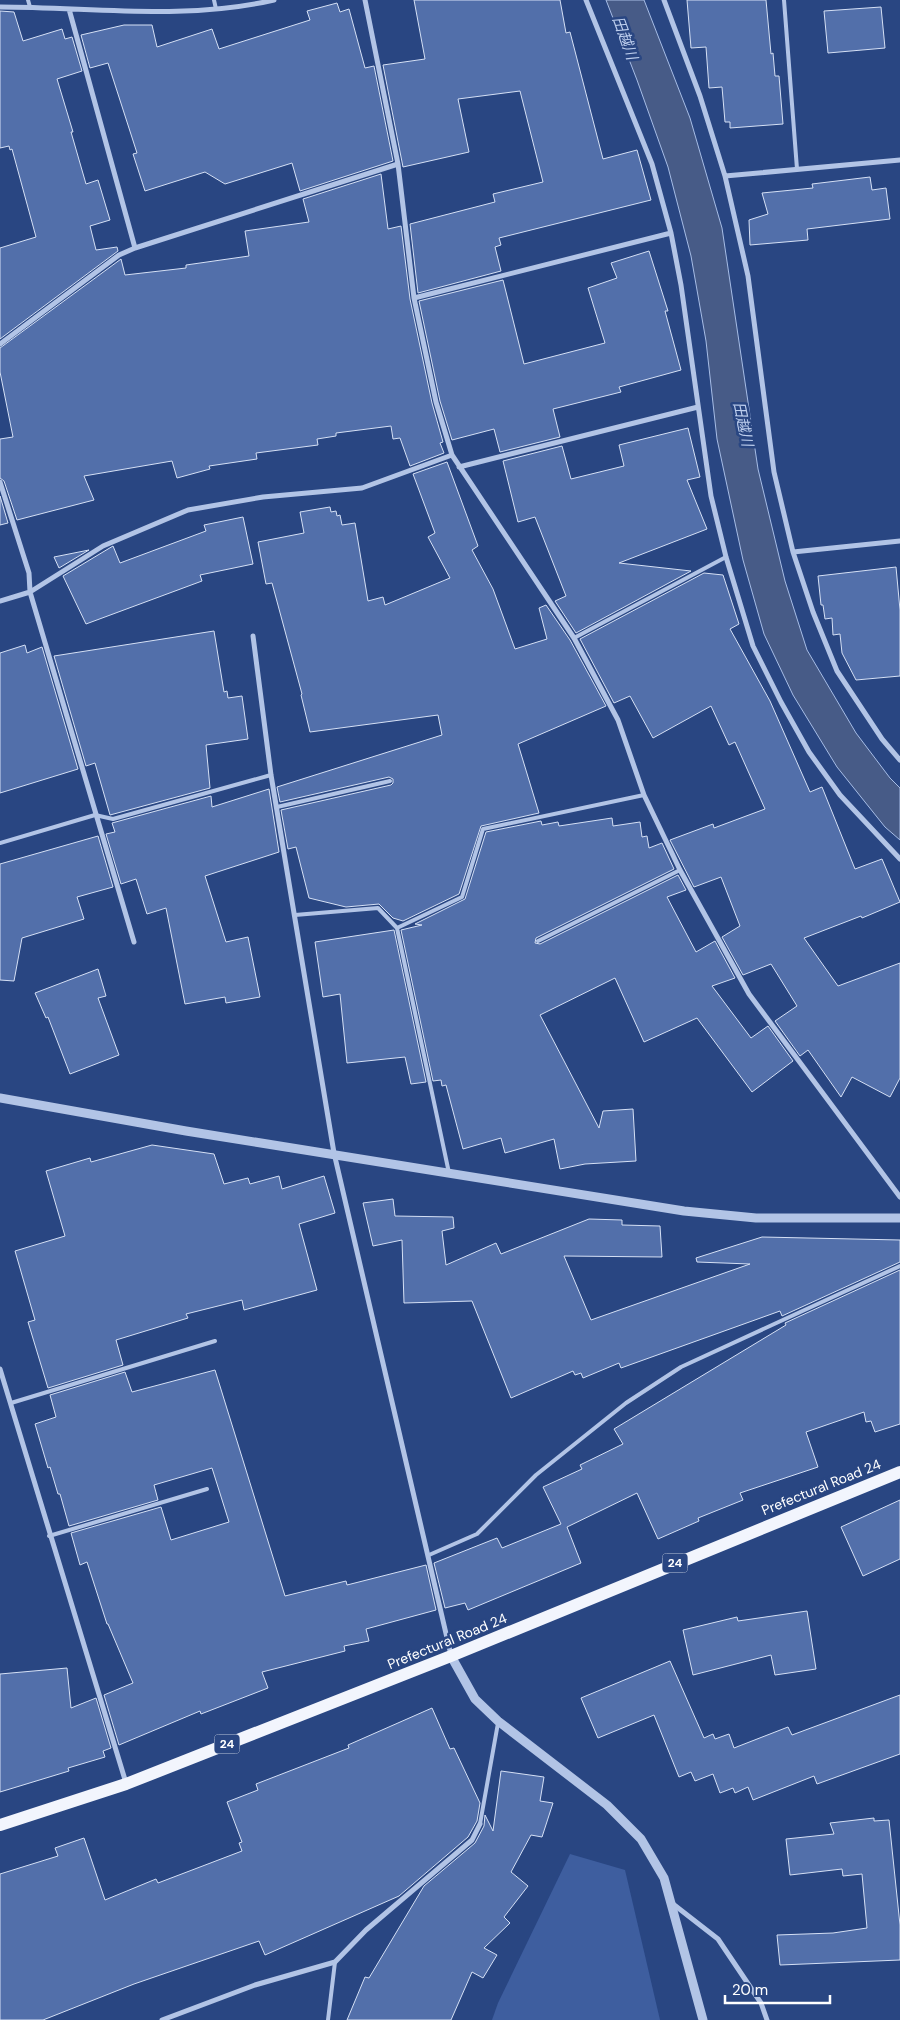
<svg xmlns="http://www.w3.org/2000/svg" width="900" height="2020" font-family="'DM Sans','Noto Sans JP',sans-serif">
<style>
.green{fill:#3e5e9f}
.water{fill:#475b87;stroke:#a7bde6}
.building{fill:#526faa;stroke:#d5e0f5}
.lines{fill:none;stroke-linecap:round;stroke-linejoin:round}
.service{stroke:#b2c4e6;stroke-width:4}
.minor{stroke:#b2c4e6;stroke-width:5}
.tertiary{stroke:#b2c4e6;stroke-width:9}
.primary{stroke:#f2f5fd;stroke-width:12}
.labels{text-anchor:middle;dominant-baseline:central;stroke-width:5;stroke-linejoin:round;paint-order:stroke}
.shield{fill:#294682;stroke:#bfc8da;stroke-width:1}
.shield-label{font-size:12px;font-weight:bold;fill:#fff}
.street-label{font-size:14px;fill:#fff;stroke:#294682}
.water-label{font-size:15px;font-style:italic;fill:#bdceed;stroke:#294682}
</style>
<rect width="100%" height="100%" fill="#294682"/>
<path class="green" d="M570,1854L625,1870L660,2020H492L498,2003Z"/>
<path class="water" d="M606,0H644L690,118L722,228L758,469L785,581L807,650L856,733L890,778L900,788V840L885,827L837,767L793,695L764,634L743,560L717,439L706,341L691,256L668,167L637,80Z"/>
<path class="building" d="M414,0H560L566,33L570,32L603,159L637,150L651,200L499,238L501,245L495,247L501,271L418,293L410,224L495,202L493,194L543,182L520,91L458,99L469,152L403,167L383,65L425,59Z
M687,0H766L771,54L773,53L775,76H779L783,124L730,128V122H725L722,87L709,88L706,47L691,48Z
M337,3L340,12L349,9L365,68L374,66L393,161L300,191L292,163L225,184L205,172L145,191L133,154L137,153L108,63L90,68L81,35L124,25H152L157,47L212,29L219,49L310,20L307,11Z
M881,7L885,48L828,53L824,11Z
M0,11L14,12L23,41L62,29L65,39L72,37L82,71L57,79L73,132H71L86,184L98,180L110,220L90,226L96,250L117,247L118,251L0,339V248L36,237L12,149L10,150L9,146L0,148Z
M381,174L388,229L401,226L410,299L432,403L443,442L440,443L444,453L410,466L400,438L393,439L391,426L336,433V436L317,439L318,445L256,453L257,459L209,466L210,469L177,478L172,461L84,476L94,500L17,520L4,481L0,478V439L13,437L0,372V348L121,259L125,275L186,268V265L249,256L245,231L309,222L303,199Z
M870,177L872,190L886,188L890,219L807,229L808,240L750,245L749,220L768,214L762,193L813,188L812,184Z
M649,251L668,311H665L681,370L619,387L621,392L553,409L560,437L500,452L494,429L452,440L440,401L419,301L503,280L524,364L605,343L588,288L617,278L611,263Z
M688,428L700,477L687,480L707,529L619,563L691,571L576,633L555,601L566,596L535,517L518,522L503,461L562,446L571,479L624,466L619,445Z
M447,462L478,546L472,550L493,589L515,649L547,639L539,608L546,605L570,640L606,706L518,744L539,813L481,826L459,894L403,921L393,918L379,904L346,907L309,898L296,847L288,849L281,810L391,785L393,783V779L389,777L280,802L277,787L442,735L438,715L310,732L301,695L302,694L272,583L266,584L258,542L304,533L300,512L330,507L331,512L336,511L337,516L340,515L342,525L355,523L368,601L383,597L385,605L450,578L428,537L435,533L413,474Z
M0,496L8,523L0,525Z
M243,517L253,564L200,575L202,581L86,624L63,576L113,546L120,563L206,531L204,525Z
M89,550L59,568L54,557Z
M896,567L900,610V676L856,680L842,653L840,634L833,635L832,618L825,619L823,605H821L818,576Z
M704,573L723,575L739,624L730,629L770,701L810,792L822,787L855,869L882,859L900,902L862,918L861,916L804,938L838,986L900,963V1078L890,1097L852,1077L841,1097L808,1050L800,1056L775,1021L797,1006L771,964L743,975L722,937L740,926L721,877L694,887L670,840L713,824L714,828L765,809L735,742L729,745L711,706L653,738L630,696L614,703L580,639Z
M214,631L224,692L227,691L228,698L242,696L248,739L206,745L210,788L110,815L95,763L86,766L54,656Z
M25,645L27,653L42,647L78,769L0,793V653Z
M269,789L279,852L205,876L226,942L248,937L260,997L226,1003L225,997L185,1004L166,908L147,914L136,879L121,884L106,834L115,832L112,823L211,796L212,807Z
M612,818L613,826L640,822L642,837L647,836L649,848L662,843L674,869L536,938L535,943L540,944L678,875L686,890L667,897L696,952L715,941L735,978L712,986L751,1038L768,1026L793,1061L752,1092L697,1018L644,1042L615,978L540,1015L599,1128L603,1111L633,1109L636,1161L585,1164L560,1169L554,1139L505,1153L501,1138L463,1149L446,1085L442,1086L441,1080L433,1081L401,930L422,925L415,924L465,899L486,832L541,821L542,825L558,822L559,826Z
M98,836L113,887L77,897L84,919L22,938L14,981L0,980V864Z
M394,930L426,1082L411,1084L405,1057L347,1063L340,994L323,997L315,942Z
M98,969L106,996L98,998L119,1055L70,1074L48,1017L46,1018L35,993Z
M152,1145L214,1154L224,1184L248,1178L250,1184L279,1176L282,1189L324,1176L335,1213L299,1224L317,1290L244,1310L242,1300L186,1314L188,1318L116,1340L123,1365L48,1388L28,1322L35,1320L15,1251L65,1236L46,1171L90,1158L91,1162Z
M393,1199L395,1216L453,1217L454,1228L442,1231L446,1265L496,1243L501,1254L589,1219L622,1220V1225L660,1226L662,1257L564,1256L591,1320L750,1264L697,1262L696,1258L762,1237L900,1240V1262L782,1316L780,1311L621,1368L619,1363L583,1378L581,1373L575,1375L573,1371L511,1398L472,1301L404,1303L402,1240L373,1246L363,1203Z
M900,1270V1424L875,1432L871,1421L866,1422L864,1412L806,1432L818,1467L740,1493L743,1500L698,1518L699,1521L658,1539L637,1493L567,1527L581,1563L468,1610L465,1603L445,1608L434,1563L497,1538L502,1548L561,1524L543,1487L582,1469L580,1465L623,1444L614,1429L786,1325L785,1323Z
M215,1370L285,1596L346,1581L347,1585L426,1565L436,1610L366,1629L369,1641L344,1646L345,1651L262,1672L268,1688L201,1714L200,1711L119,1745L104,1695L133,1683L108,1624H107L87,1562L80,1565L71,1533L161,1507L171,1540L229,1522L212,1468L154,1485L158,1500L69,1526L60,1494H58L50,1467L48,1468L35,1424L56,1417L50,1395L125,1372L132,1392Z
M900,1500V1559L863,1576L841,1527Z
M807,1611L816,1669L775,1675L771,1655L693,1675L683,1630L737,1617L738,1621Z
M670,1661L704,1738L713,1734L715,1739L729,1734L734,1748L788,1727L792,1735L900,1695V1754L817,1784L814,1776L753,1800L748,1787L735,1793L733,1788L720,1793L713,1774L695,1781L691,1772L679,1777L654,1715L598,1738L581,1698Z
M67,1668L71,1708L96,1698L111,1748L103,1751L105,1757L68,1768L69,1771L0,1792V1674Z
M432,1708L450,1749L454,1748L480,1803L477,1821L468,1837L399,1896L265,1955L259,1941L134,1984L43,2020H0V1874L58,1856L55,1848L84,1838L105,1900L156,1879L158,1883L242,1851L239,1843L242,1842L227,1802L258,1790L256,1784L349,1748L348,1745Z
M501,1771L544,1777L540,1801L553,1803L542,1837L531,1835L511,1872L528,1886L504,1917L510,1923L484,1948L497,1955L483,1978L472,1972L451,2020H347L365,1977L369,1978L424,1886L475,1843L484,1826L485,1815L493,1831Z
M874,1818V1821L889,1820L900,1925V1960L780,1965L777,1935L833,1933L867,1928L862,1874L843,1876L842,1869L790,1875L786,1839L834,1834L830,1823Z"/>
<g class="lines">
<path class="service" d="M28,0L30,7
M214,0L216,9
M784,0L797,169
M574,638L726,557
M277,807L390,781
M0,843L95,815L113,819L271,775
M295,915L378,908L397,928L462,897L483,829L644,795
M397,928L449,1173
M538,941L680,870
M11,1403L215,1341
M49,1536L207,1489
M429,1555L477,1534L536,1475L626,1403L681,1367L900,1266
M480,1824L498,1723
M328,2020L335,1962"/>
<path class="minor" d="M365,0L398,164L414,298L436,402L452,455L574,638L618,720L644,795L680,870L749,994L900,1197
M586,0L652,164L671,233L681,285L711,496L726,557L753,646L781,702L809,752L840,795L900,859
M664,0L700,96L725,176L748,276L774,472L793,552L813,612L837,671L882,739L900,760
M0,7C91,7 184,21 274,0
M69,9L135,248
M725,176L900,160
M414,298L671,233
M0,344L119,255L135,248L398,164
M459,467L698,407
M0,482L29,573L30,592L134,942
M793,552L900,541
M0,601L30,592L103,546L188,510L263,497L362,488L452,455
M253,636L271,775L334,1153L451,1655
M0,1369L126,1783
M673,1904L718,1939L761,2003L767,2020
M162,2020L255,1985L335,1962L366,1930L472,1840L480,1824"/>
<path class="tertiary" d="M0,1098L186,1131L684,1211L756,1218H900
M451,1656L475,1699L498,1721L607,1805L641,1839L664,1878L703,2020"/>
<path class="primary" d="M0,1825L126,1784L451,1656L900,1472"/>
</g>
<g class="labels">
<g class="shield">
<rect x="662.5" y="1553.5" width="25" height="19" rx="4"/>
<rect x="214.5" y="1734.5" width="25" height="19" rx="4"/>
</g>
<g class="shield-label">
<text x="675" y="1563">24</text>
<text x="227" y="1744">24</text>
</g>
<g class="street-label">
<text transform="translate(821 1487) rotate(-22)">Prefectural Road 24</text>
<text transform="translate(447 1641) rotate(-22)">Prefectural Road 24</text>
</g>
<g class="water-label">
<text transform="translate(625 38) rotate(70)">田越川</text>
<text transform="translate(743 424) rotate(78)">田越川</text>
</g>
</g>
<path d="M725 1995v8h105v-8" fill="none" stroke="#ffffff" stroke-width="2.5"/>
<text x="732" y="1995" font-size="15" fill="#ffffff" stroke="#294682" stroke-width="4" paint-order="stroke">20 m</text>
</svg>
